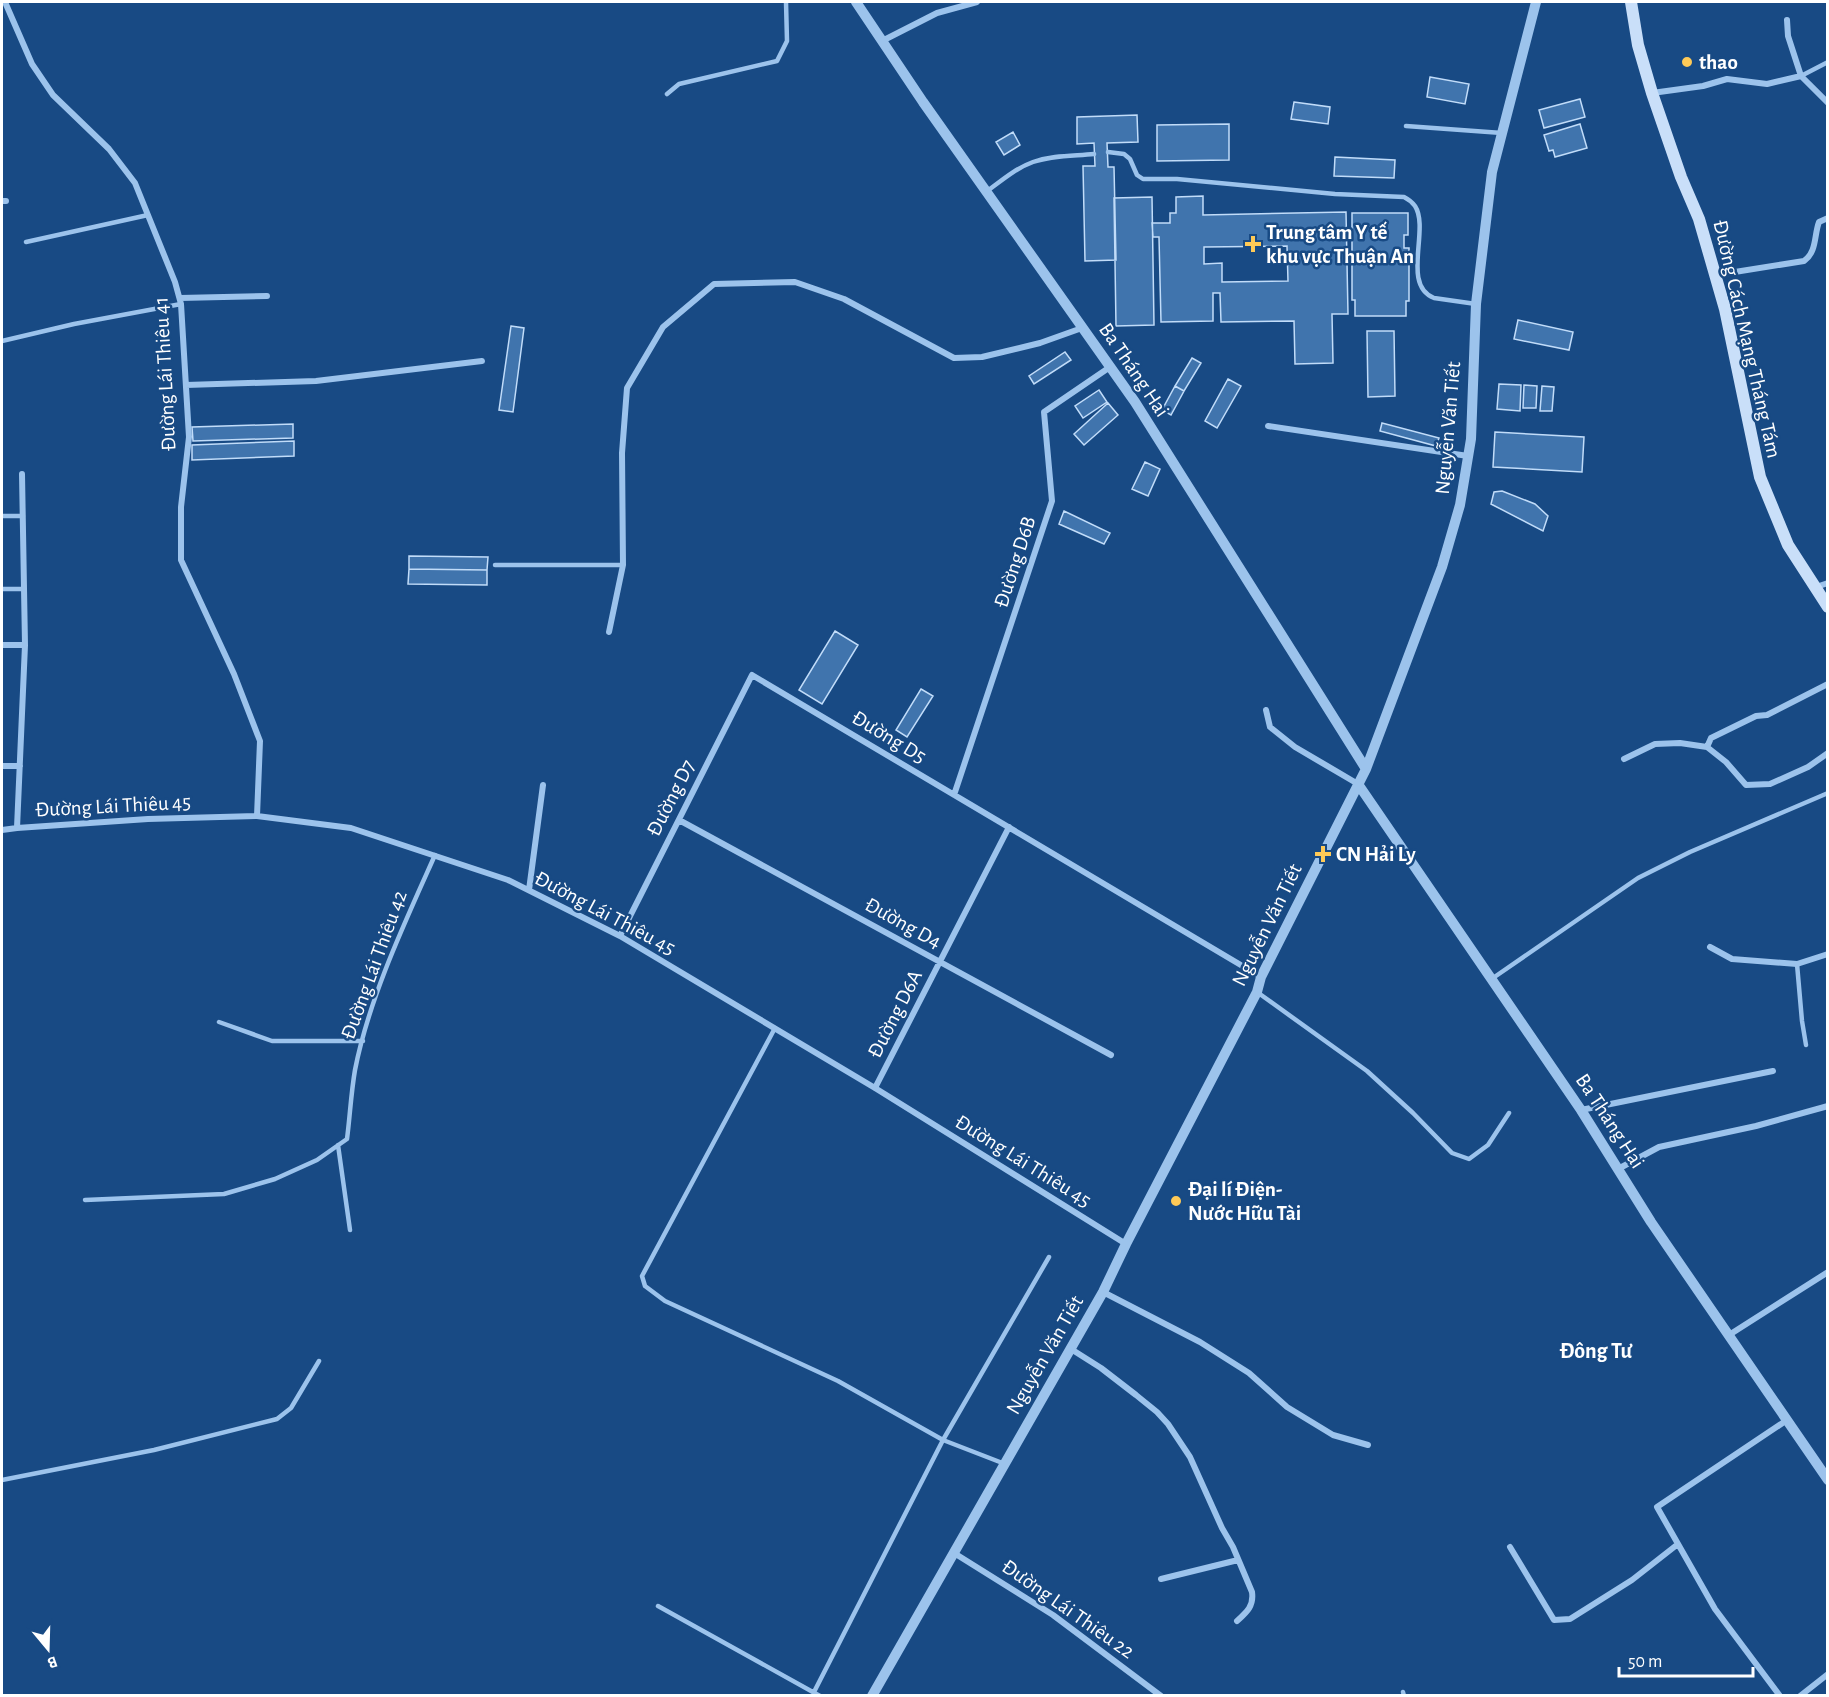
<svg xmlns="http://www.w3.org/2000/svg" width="1829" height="1697" font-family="'Alegreya Sans',sans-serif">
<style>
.building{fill:#4074ad;stroke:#c1dcf9;stroke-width:1.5;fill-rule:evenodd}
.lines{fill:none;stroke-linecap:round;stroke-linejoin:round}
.service{stroke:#9cc3ec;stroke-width:4.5}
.minor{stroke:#9cc3ec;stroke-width:6}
.tertiary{stroke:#9cc3ec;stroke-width:10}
.secondary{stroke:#c9dff9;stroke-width:12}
.poi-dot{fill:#ffca57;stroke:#184a84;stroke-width:2}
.labels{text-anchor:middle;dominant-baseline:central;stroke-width:5;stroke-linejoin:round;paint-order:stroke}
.poi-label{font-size:21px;font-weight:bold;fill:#fff;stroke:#184a84;text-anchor:start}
.street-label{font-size:21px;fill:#fff;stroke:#184a84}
.neighbourhood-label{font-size:22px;font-weight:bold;fill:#fff;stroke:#184a84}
</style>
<rect width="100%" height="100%" fill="#184a84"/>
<path class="building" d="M1430,77L1469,84L1465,104L1427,97Z
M1580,99L1585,117L1544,128L1539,110Z
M1294,102L1330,107L1328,124L1291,119Z
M1137,115L1138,142L1107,143L1108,167H1114L1116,260L1085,261L1083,166H1095L1094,143L1077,144V117Z
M1229,124V160L1157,161V125Z
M1580,124L1587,148L1555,157L1553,150L1549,151L1544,135Z
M1013,132L1020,145L1004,155L996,142Z
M1335,157L1395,160L1394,178L1334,176Z
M1203,196V215L1346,212L1348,314H1332L1333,363L1295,364L1294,321L1221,322L1220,293H1213V321L1161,322L1159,237H1153L1152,223H1170V213H1176V197ZM1287,246L1288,281L1222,282V263L1204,264V247Z
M1152,197L1154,325L1116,326L1114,198Z
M1352,213H1408V235H1404V248H1409V301H1406V316H1355V300H1352Z
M1518,320L1573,332L1569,350L1514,339Z
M511,326L524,328L513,412L499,410Z
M1367,331H1394L1395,396L1368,397Z
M1065,352L1071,360L1034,384L1029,376Z
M1192,358L1201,363L1184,391L1175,386Z
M1228,379L1241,386L1217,428L1205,421Z
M1499,384L1521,385L1520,411L1497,409Z
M1524,385L1537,386L1536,408H1523Z
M1175,386L1184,391L1171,415L1162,410Z
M1542,386L1554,387L1552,411H1540Z
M1099,390L1107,402L1083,418L1075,406Z
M1108,403L1118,415L1084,445L1074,434Z
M1382,423L1439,438L1436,446L1380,431Z
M293,424V438L193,441L192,427Z
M1495,432L1584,437L1582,472L1493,467Z
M294,441V456L192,460V445Z
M1145,462L1160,469L1148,496L1132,489Z
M1502,491L1535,504L1548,516L1543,531L1491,504L1494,492Z
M1064,511L1110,533L1104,544L1059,524Z
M409,556L488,557L487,570L409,569Z
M409,569L487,570V585L408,584Z
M835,631L858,645L822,704L799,690Z
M921,689L933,696L907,737L896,730Z"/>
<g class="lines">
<path class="service" d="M1801,76L1828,62
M667,94L679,84L777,61L787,41L786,2
M1406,126L1502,133
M1108,152L1124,154L1130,159L1137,175L1143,179H1177L1335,194L1404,197C1408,199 1412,202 1415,206C1430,229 1401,285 1434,298L1476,304
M986,192C1001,181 1016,168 1033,162C1053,155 1074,156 1094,154
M26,242L148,215
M2,341L74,324L181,304
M2,516H23
M495,565H623
M2,589H24
M1797,964L1802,1021L1806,1045
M1493,978L1638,878L1690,852L1828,793
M1257,992L1367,1071L1413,1113L1452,1153L1469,1159L1488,1145L1509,1113
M219,1022L272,1041H363
M775,1028L642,1276L645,1286L665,1301L838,1381L943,1440L1005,1464
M338,1145L350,1230
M85,1200L224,1194L275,1179L317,1160L347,1139C350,1116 351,1093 355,1070C369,998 405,922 435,855
M2,1480L154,1450L277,1419L291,1408L319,1361
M658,1606L820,1696
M814,1692L943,1440L1049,1257
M1403,1692L1404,1696"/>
<path class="minor" d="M5,2L32,64L53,95L109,149L135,183L175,282L181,304L189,437L181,507V560L234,674L260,741L257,816
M1787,20L1788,36L1801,76L1828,103
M882,41L937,13L977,2
M1652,93L1703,86L1727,79L1767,84L1801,76
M2,201H6
M1716,275L1804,261C1817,252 1814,235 1819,222L1828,218
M180,298L267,296
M186,385L316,381L482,361
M1268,426L1468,456
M1816,587L1828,583
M609,632L623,565L622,453L627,388L663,327L714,284L795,282L844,299L954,358L982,357L1040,343L1082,328
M2,645H25
M1266,710L1270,727L1295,747L1358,784
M1707,747L1711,738L1756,716L1767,715L1828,684
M1624,759L1655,744L1680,743L1707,747L1726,762L1746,785L1770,784L1808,767L1828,753
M2,766H20
M954,795L1052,501L1044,412L1110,367
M679,820L1111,1055
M17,828L25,645L22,474
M2,830L17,828L148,819L257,816L351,828L508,880L620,936L875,1088L1126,1244
M529,890L543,785
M620,936L752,675L1261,977
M1710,947L1732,959L1797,964L1828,954
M875,1088L1009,827
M1581,1110L1773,1071
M1618,1169L1659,1147L1756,1126L1828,1106
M1103,1292L1200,1342L1249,1373L1287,1407L1333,1435L1368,1445
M1729,1335L1828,1272
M1071,1349L1101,1368L1136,1395L1157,1412L1168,1424L1190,1457L1222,1528L1233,1547L1252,1592C1254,1606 1247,1612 1237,1621
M1510,1547L1554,1620L1570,1619L1632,1580L1678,1544
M954,1553L1053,1615L1161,1696
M1161,1579L1238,1560
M1780,1696L1715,1609L1657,1507L1787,1420
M1800,1696L1828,1674"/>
<path class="tertiary" d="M856,2L923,102L1135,402L1366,769
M1358,784L1581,1110L1651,1222L1828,1480
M872,1696L1103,1292L1126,1244L1257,992L1261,977L1366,769L1442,567L1460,505L1471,439L1476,304L1492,172L1536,2"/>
<path class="secondary" d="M1631,2L1638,45L1652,93L1681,177L1699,219L1725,309L1760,477L1788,545L1828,607"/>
</g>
<g class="poi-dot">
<circle cx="1687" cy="62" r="6"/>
<path d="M1250 235h6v6h6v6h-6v6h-6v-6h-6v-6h6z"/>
<path d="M1320 845h6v6h6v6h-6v6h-6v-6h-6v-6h6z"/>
<circle cx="1176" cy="1201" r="6"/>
</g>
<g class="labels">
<g class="poi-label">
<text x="1699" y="62">thao</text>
<text x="1266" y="232">Trung tâm Y tế<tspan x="1266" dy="24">khu vực Thuận An</tspan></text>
<text x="1336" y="854">CN Hải Ly</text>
<text x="1188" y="1189">Đại lí Điện-<tspan x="1188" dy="24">Nước Hữu Tài</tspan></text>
</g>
<g class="street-label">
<text transform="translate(1747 339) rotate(77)">Đường Cách Mạng Tháng Tám</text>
<text transform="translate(1134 370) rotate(56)">Ba Tháng Hai</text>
<text transform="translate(165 374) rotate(-93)">Đường Lái Thiêu 41</text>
<text transform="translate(1448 428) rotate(-85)">Nguyễn Văn Tiết</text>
<text transform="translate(1015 562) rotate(-72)">Đường D6B</text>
<text transform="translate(889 737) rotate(31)">Đường D5</text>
<text transform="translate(671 798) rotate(-63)">Đường D7</text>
<text transform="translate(113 806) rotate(-3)">Đường Lái Thiêu 45</text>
<text transform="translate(605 913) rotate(28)">Đường Lái Thiêu 45</text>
<text transform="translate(903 923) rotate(29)">Đường D4</text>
<text transform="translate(1267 925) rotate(-64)">Nguyễn Văn Tiết</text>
<text transform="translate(374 965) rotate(-70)">Đường Lái Thiêu 42</text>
<text transform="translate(895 1014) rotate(-63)">Đường D6A</text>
<text transform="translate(1610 1121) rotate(57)">Ba Tháng Hai</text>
<text transform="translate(1023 1161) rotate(32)">Đường Lái Thiêu 45</text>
<text transform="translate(1045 1355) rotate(-60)">Nguyễn Văn Tiết</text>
<text transform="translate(1068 1609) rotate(35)">Đường Lái Thiêu 22</text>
</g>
<g class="neighbourhood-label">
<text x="1596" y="1351">Đông Tư</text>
</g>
</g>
<rect width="1829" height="1697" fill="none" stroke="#ffffff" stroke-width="6"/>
<g transform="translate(48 1649) rotate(161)" stroke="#184a84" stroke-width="4.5" paint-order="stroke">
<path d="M0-4.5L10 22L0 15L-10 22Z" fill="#ffffff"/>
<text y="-9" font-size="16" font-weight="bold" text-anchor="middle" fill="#ffffff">B</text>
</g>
<path d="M1619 1667v9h134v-9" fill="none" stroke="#ffffff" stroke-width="3"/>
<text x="1628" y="1667" font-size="18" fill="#ffffff" stroke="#184a84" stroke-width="4.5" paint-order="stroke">50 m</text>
</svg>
